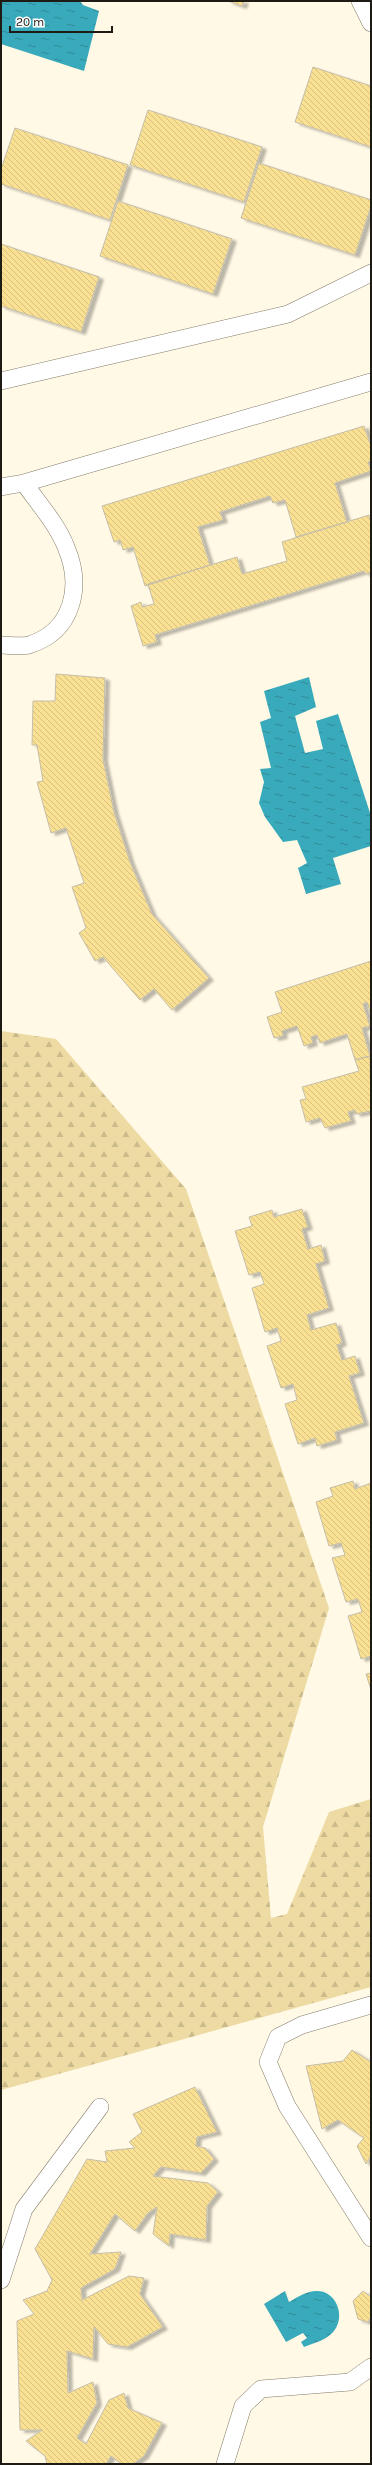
<svg xmlns="http://www.w3.org/2000/svg" width="372" height="2465" font-family="Karla,sans-serif">
<style>
.forest{fill:url(#forest-firs)}
.water{fill:url(#water-ripples)}
.building{fill:url(#building-back-hatch);stroke:#c4beab;filter:url(#shadow)}
.lines{fill:none;stroke-linecap:round;stroke-linejoin:round}
.lane-casing{stroke:#827c6a;stroke-width:18}
.lane{stroke:#fff;stroke-width:17}
</style>
<defs>
<pattern id="forest-firs" width="22" height="20" patternUnits="userSpaceOnUse"><rect width="22" height="20" fill="#eddba3"/><path d="M5 1l3.5 6h-7zM16 11l3.5 6h-7z" fill="#cbbb8b"/></pattern>
<pattern id="water-ripples" width="26" height="14" patternUnits="userSpaceOnUse"><rect width="26" height="14" fill="#38aabb"/><path d="M2 4q2-2 4 0t4 0M15 11q2-2 4 0t4 0" fill="none" stroke="#2f8a97"/></pattern>
<pattern id="building-back-hatch" width="6" height="6" patternUnits="userSpaceOnUse"><rect width="6" height="6" fill="#fae092"/><path d="M-1 5l2 2M0 0l6 6M5-1l2 2" fill="none" stroke="#d6c07d"/></pattern>
<filter id="shadow"><feDropShadow dx="4.5" dy="2.5" stdDeviation="1" flood-color="#0004"/></filter>
</defs>
<rect width="100%" height="100%" fill="#fff9e5"/>
<path class="forest" d="M1,1031L56,1039L186,1189L329,1608L263,1827L271,1918L287,1914L329,1812L371,1799V1987L1,2090Z"/>
<path class="water" d="M1,1H80L83,5L99,11L84,71L1,44Z
M309,677L316,707L295,716L305,753L323,749L316,721L338,714L371,816V846L333,858L341,884L306,894L298,868L307,863L297,840L283,842L265,817L259,803L264,782L260,769L271,768L260,722L271,718L264,691Z
M285,2291L289,2302C299,2296 311,2288 324,2292C339,2298 344,2318 334,2331C327,2340 314,2343 304,2347L301,2342L307,2338L303,2333L286,2342L264,2304Z"/>
<path class="building" d="M228,1H244L242,6Z
M313,67L371,86V147L295,122Z
M148,110L262,147L244,202L130,165Z
M15,128L128,165L110,220L1,184V169Z
M259,163L371,200V206L355,255L241,218Z
M118,201L232,239L213,294L100,256Z
M1,244L99,277L81,332L1,306Z
M364,426L371,446V461L368,462L371,471L335,483L347,522L296,537L285,500L273,503L270,496L220,512L223,520L198,527L210,565L145,586L133,547L123,550L120,540L114,542L102,506Z
M369,515L371,522V572L366,574L364,571L155,635L157,642L143,646L131,606L141,602L142,607L154,604L148,584L237,557L242,574L287,561L282,542Z
M56,674L105,678L103,759L114,812L130,862L152,914L209,978L172,1010L154,989L140,1000L103,957L95,961L79,933L86,928L72,887L84,883L66,828L51,833L37,782L43,781L37,745H32L33,701H55Z
M371,961V1015L367,1002L363,1004L370,1026L362,1028L370,1056L355,1060L347,1034L320,1043L317,1035L311,1037L313,1043L304,1046L297,1026L282,1031L283,1036L274,1038L267,1017L282,1012L275,992Z
M370,1056L371,1111L356,1114L355,1110L348,1112L351,1121L325,1128L320,1118L306,1122L300,1100L306,1099L302,1087L359,1071L355,1060Z
M302,1209L308,1227L302,1229L308,1249L321,1245L325,1261L316,1264L329,1308L307,1315L311,1330L336,1323L342,1343L337,1345L342,1360L355,1356L360,1373L349,1376L364,1423L335,1432L337,1440L317,1446L315,1438L298,1444L285,1404L297,1400L293,1384L281,1388L267,1346L281,1341L277,1328L265,1332L252,1288L264,1284L260,1272L249,1275L235,1231L252,1226L249,1217L272,1210L274,1217Z
M353,1481L355,1489L371,1483V1656L361,1659L348,1616L362,1612L358,1599L346,1602L332,1558L345,1555L341,1543L329,1546L316,1502L333,1496L330,1488Z
M371,1673V1690L366,1674Z
M352,2050L371,2062V2156L366,2164L357,2146L364,2138L338,2120L322,2129L306,2066L343,2061Z
M195,2087L217,2132L197,2137L196,2146L205,2148L214,2159L201,2173L161,2167L153,2176L208,2183L218,2192L207,2206L206,2240L170,2234L169,2246L153,2234L157,2207L148,2213L135,2231L115,2214L90,2254L121,2252L115,2269L81,2288L82,2300L129,2276L144,2278L140,2294L163,2327L127,2347L108,2344L94,2327L93,2359L67,2351L68,2393L93,2382L97,2403L77,2438L86,2444L109,2400L124,2393L128,2408L162,2423L144,2456L133,2464H122L111,2456L106,2464H47L45,2456L26,2441L42,2430H20L17,2321L34,2314L23,2300L47,2291L52,2280L35,2249L87,2159L107,2162L105,2151L135,2148L129,2142L142,2132L133,2114Z
M363,2291L371,2297V2317L368,2322L358,2319L353,2301Z"/>
<g class="lines">
<g class="lane-casing">
<path id="lane" d="M360,1L371,23
M1,381L288,314L371,273
M1,487L24,483L371,382
M1,645C9,645 21,647 29,645C73,631 83,587 66,547C57,524 38,503 24,483
M371,2005L302,2025L278,2037L268,2062L287,2106L371,2238
M1,2280L24,2209L100,2107
M225,2464L243,2406L261,2389L350,2382L371,2367"/>
</g>
<use href="#lane" class="lane"/>
</g>
<rect width="372" height="2465" fill="none" stroke="#1d1b14" stroke-width="4"/>
<path d="M10 26v6h102v-6" fill="none" stroke="#1d1b14" stroke-width="2"/>
<text x="16" y="26" font-size="12" fill="#1d1b14" stroke="#ffffff" stroke-width="3" paint-order="stroke">20 m</text>
</svg>
